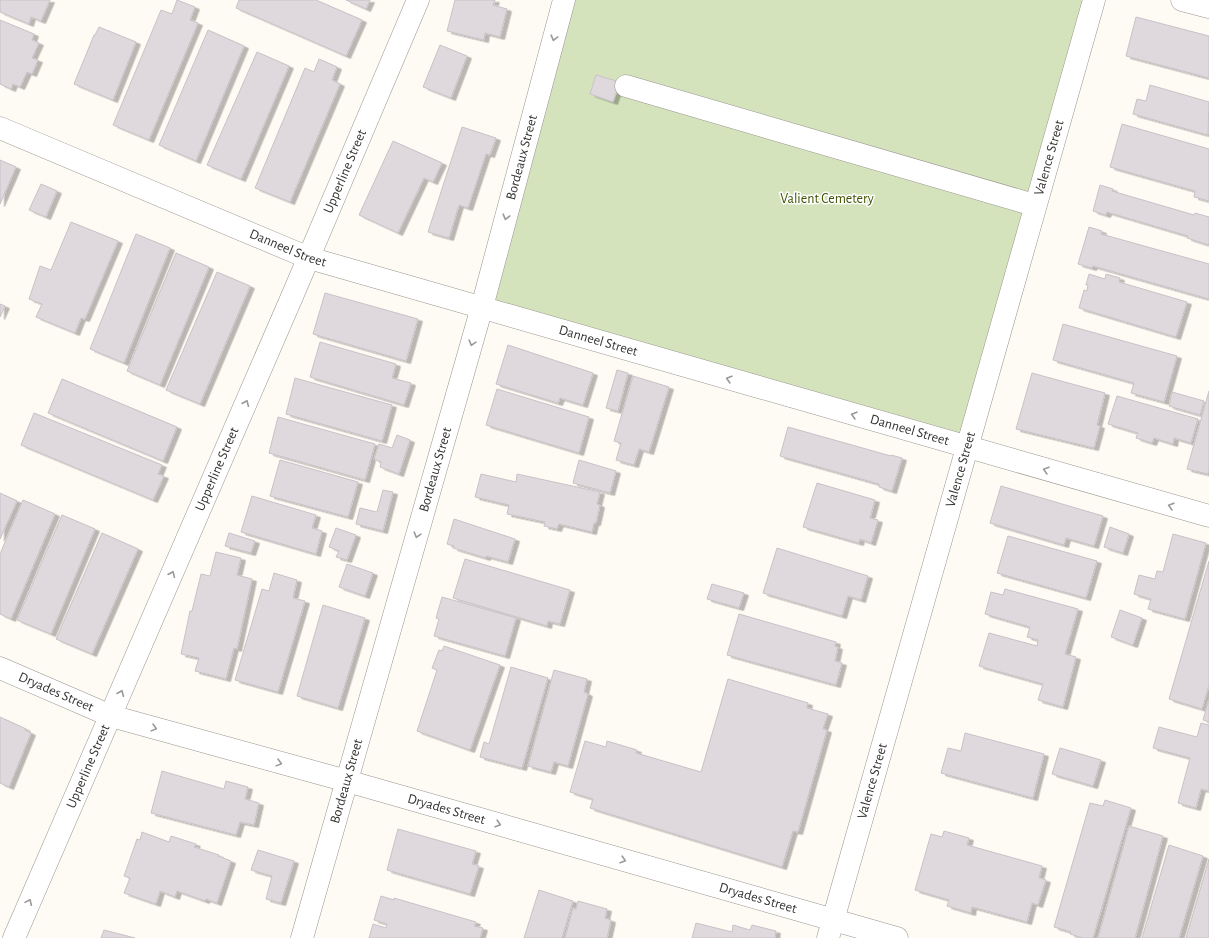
<svg xmlns="http://www.w3.org/2000/svg" width="1209" height="938" font-family="'Alegreya Sans',sans-serif">
<style>
.green{fill:#d5e3bd}
.building{fill:#dfd9de;stroke:#c8c2c7;filter:url(#shadow)}
.lines{fill:none;stroke-linecap:round;stroke-linejoin:round}
.minor-casing{stroke:#99958f;stroke-width:23}
.minor{stroke:#fff;stroke-width:22}
.oneway{stroke:#9a9998}
.labels{text-anchor:middle;dominant-baseline:central;stroke-width:3;stroke-linejoin:round;paint-order:stroke}
.street-label{font-size:14px;fill:#353331;stroke:#fff}
.park-label{font-size:14px;fill:#3e5200;stroke:#fff}
</style>
<defs>
<filter id="shadow"><feDropShadow dx="4.5" dy="2.5" stdDeviation="0" flood-color="#0004"/></filter>
</defs>
<rect width="100%" height="100%" fill="#fefaf4"/>
<path class="green" d="M564,0H1094L967,447L482,307Z"/>
<path class="building" d="M0,0H50L41,21L31,17L29,24L0,12Z
M177,0L195,7L190,20L198,23L149,140L113,125L161,10L172,14Z
M239,0H316L362,20L346,56L236,8Z
M346,0H370L366,9Z
M455,0H495L493,5L507,9L500,37L485,33L484,40L447,31Z
M1136,17L1209,36V78L1126,56Z
M0,20L34,34L32,40L39,43L32,58L38,60L32,74L27,72L20,87L13,84L11,89L0,84Z
M99,27L136,42L113,100L74,84L94,35H95Z
M208,30L244,46L196,161L159,145Z
M440,45L467,56L451,98L423,87Z
M257,52L289,66L241,179L207,165Z
M319,59L337,67L332,80L340,84L290,202L255,188L305,68L314,72Z
M596,75L620,82L613,102L590,94Z
M1150,85L1209,102L1208,135L1133,114L1137,99L1146,101Z
M1122,124L1209,149V201L1194,197L1195,191L1110,167Z
M462,127L496,138L490,155L486,154L468,208L459,205L449,238L428,232Z
M393,141L442,163L433,182L424,178L398,233L359,215Z
M0,160L16,167L0,204Z
M41,184L57,191L46,217L29,210Z
M1100,185L1113,189L1112,191L1194,215L1195,213L1209,217V245L1187,238L1188,236L1107,212L1106,215L1093,211Z
M71,222L118,241L85,319L81,318L75,333L36,317L42,304L29,299L40,266L51,270Z
M1089,227L1102,231L1101,234L1209,264V299L1093,266L1092,268L1078,264Z
M136,234L170,248L124,363L90,349Z
M176,253L209,267L160,385L127,371Z
M217,272L250,286L200,404L166,390Z
M1089,274L1105,279L1106,274L1120,278L1119,282L1187,302L1176,337L1079,308L1084,290L1087,291L1088,285H1086Z
M325,293L418,319L406,361L313,334Z
M0,304L5,306L0,317Z
M1063,324L1177,356L1164,402L1131,393L1134,383L1053,360Z
M320,342L396,364L392,378L411,383L404,405L310,377Z
M508,345L593,373L583,405L560,398L558,403L496,384Z
M617,370L628,373L618,411L606,408Z
M1032,373L1105,393L1097,425L1100,426L1094,448L1016,429Z
M633,376L669,387L649,452L639,449L634,465L616,460L621,443L614,441Z
M295,378L392,405L382,441L286,414Z
M62,379L177,427L163,461L48,413Z
M497,389L589,417L579,453L486,425Z
M1209,391V470L1208,474L1187,469Z
M1172,392L1204,401L1200,415L1169,406Z
M1117,396L1198,419L1191,443L1174,438L1173,444L1154,438L1152,443L1136,438L1138,433L1108,424Z
M34,413L162,465L158,474L164,476L153,500L21,445Z
M278,417L375,444L365,480L269,453Z
M788,427L891,456V455L902,458L892,491L879,487V484L780,456Z
M397,435L410,440L399,474L380,467L381,462L374,459L379,444L392,448Z
M280,460L358,482L348,517L270,496Z
M579,460L616,471L610,493L573,483Z
M481,474L516,482L517,474L600,492L597,504L600,505L596,523H594L592,532L559,524L557,529L544,526L545,522L507,514L509,505L475,497Z
M817,483L875,500L870,518L878,520L871,543L860,539L859,543L803,527Z
M1001,486L1103,516L1094,546L1066,538L1064,545L990,523Z
M383,490L393,492L383,531L356,524L360,508L377,512Z
M0,493L17,501L0,539Z
M252,496L316,515L312,528L322,531L316,554L241,532Z
M23,500L55,514L11,619L0,614V554Z
M62,515L95,529L51,634L17,620Z
M454,519L515,539L508,562L486,556V558L453,548L454,546L447,544Z
M1110,527L1129,534L1123,553L1104,547Z
M336,528L356,535L347,560L336,557L339,551L329,547Z
M102,533L138,549L92,654L56,639Z
M229,533L255,541L251,553L225,546Z
M1173,534L1206,543L1185,619L1148,609L1151,599L1134,594L1139,575L1155,579L1157,571L1163,572Z
M1008,536L1097,561L1086,598L997,573Z
M777,548L868,576L861,600L848,596L842,616L763,593Z
M216,552L241,558L237,575L252,579L237,649L234,648L226,679L195,671L199,658L181,654L190,611H192L201,574L210,576Z
M465,559L570,590L560,624L548,621L547,626L453,598Z
M1209,561V685L1202,709L1169,699Z
M347,564L373,573L365,596L339,587Z
M274,573L297,580L293,598L305,601L278,692L235,680L262,589L269,591Z
M712,584L744,593L739,608L707,599Z
M1005,589L1078,609L1065,654L1076,657L1063,707L1038,700L1043,684L979,666L989,633L1037,646L1038,640L1027,637L1030,627L985,614L991,592L1003,595Z
M442,597L516,618L505,656L434,636L439,619L436,618Z
M323,605L365,618L338,708L297,696Z
M1120,610L1142,618L1133,645L1111,637Z
M739,614L836,642L835,646L838,647L835,661L842,663L836,685L727,655Z
M444,646L500,665L470,750L417,731L437,670L432,668L439,650L442,651Z
M511,667L548,678L522,768L480,757L484,742L489,744Z
M554,670L587,679L584,692L588,694L568,766L554,762L551,772L528,766Z
M728,679L808,703L807,708L828,714L823,729L827,730L798,832L793,831L782,867L590,808L593,799L570,792L585,741L606,747L607,741L637,750L636,753L701,772Z
M1209,699V722L1203,720Z
M0,717L26,729L25,730L31,733L9,787L0,783Z
M1201,723L1209,725V791L1201,789L1196,808L1178,803L1190,758L1153,748L1159,727L1197,737Z
M965,733L1044,754L1033,798L941,773L948,748L961,751Z
M1060,748L1101,760L1093,786L1052,774Z
M162,771L224,789L226,781L248,787L245,799L259,803L254,825L240,822L236,835L151,813Z
M1105,800L1131,808L1093,938H1083L1070,934L1071,932L1054,927L1090,803L1103,806Z
M1129,826L1163,836L1135,938H1098Z
M398,829L476,851L472,864L479,866L470,894L387,870Z
M944,831L969,838L967,845L1042,866L1039,878L1046,880L1038,905L1032,903L1027,922L972,907L971,913L947,906L949,900L915,890L931,834L942,837Z
M142,832L169,842L171,836L196,844L194,847L219,855L218,856L231,861L217,903L206,899L205,901L177,891L175,897L160,891L156,904L124,893L130,878L124,876L137,839L140,840Z
M1169,845L1203,856L1179,938H1142Z
M258,850L294,861L281,903L266,899L272,876L251,870Z
M1209,859V938H1186Z
M539,890L573,901L562,938H524Z
M381,896L394,900V898L476,922L474,926L483,928L480,938H369L373,924L386,928L387,924L374,920Z
M578,901L607,909L605,918L611,920L607,938H565L573,908L576,909Z
M696,923L732,932L733,925L750,930L752,925L776,931L775,938H692Z
M104,930L135,938H101Z"/>
<g class="lines">
<g class="minor-casing">
<g id="minor">
<path d="M1182,0L1209,7"/>
<path d="M626,86L1034,205"/>
<path id="s1" d="M0,128L309,258L1209,516"/>
<path id="s2" d="M0,668L111,716L347,781L897,938"/>
<path id="s3" d="M14,938L294,292L418,0"/>
<path id="s4" d="M302,938L482,307L564,0"/>
<path id="s5" d="M828,938L1094,0"/>
</g>
</g>
<use href="#minor" class="minor"/>
</g>
<defs><path id="oneway-chevron" d="M-2-3.5L2.5 0L-2 3.5" fill="none" stroke-width="1.6" stroke-linecap="round" stroke-linejoin="round"/></defs>
<g class="oneway">
<use href="#oneway-chevron" transform="translate(554 38) rotate(105)"/>
<use href="#oneway-chevron" transform="translate(506 217) rotate(105)"/>
<use href="#oneway-chevron" transform="translate(472 343) rotate(106)"/>
<use href="#oneway-chevron" transform="translate(729 379) rotate(-164)"/>
<use href="#oneway-chevron" transform="translate(246 403) rotate(-67)"/>
<use href="#oneway-chevron" transform="translate(854 415) rotate(-164)"/>
<use href="#oneway-chevron" transform="translate(1046 470) rotate(-164)"/>
<use href="#oneway-chevron" transform="translate(1171 506) rotate(-164)"/>
<use href="#oneway-chevron" transform="translate(417 535) rotate(106)"/>
<use href="#oneway-chevron" transform="translate(172 574) rotate(-67)"/>
<use href="#oneway-chevron" transform="translate(121 693) rotate(-67)"/>
<use href="#oneway-chevron" transform="translate(154 728) rotate(15)"/>
<use href="#oneway-chevron" transform="translate(279 763) rotate(15)"/>
<use href="#oneway-chevron" transform="translate(498 824) rotate(16)"/>
<use href="#oneway-chevron" transform="translate(623 860) rotate(16)"/>
<use href="#oneway-chevron" transform="translate(29 902) rotate(-66)"/>
</g>
<g class="labels">
<g class="street-label">
<text stroke="none"><textPath href="#s4" startOffset="811">Bordeaux Street</textPath></text>
<text stroke="none"><textPath href="#s5" startOffset="811">Valence Street</textPath></text>
<text stroke="none"><textPath href="#s3" startOffset="835">Upperline Street</textPath></text>
<text stroke="none"><textPath href="#s1" startOffset="312">Danneel Street</textPath></text>
<text stroke="none"><textPath href="#s1" startOffset="636">Danneel Street</textPath></text>
<text stroke="none"><textPath href="#s1" startOffset="960">Danneel Street</textPath></text>
<text stroke="none"><textPath href="#s5" startOffset="487">Valence Street</textPath></text>
<text stroke="none"><textPath href="#s3" startOffset="511">Upperline Street</textPath></text>
<text stroke="none"><textPath href="#s4" startOffset="487">Bordeaux Street</textPath></text>
<text stroke="none"><textPath href="#s2" startOffset="61">Dryades Street</textPath></text>
<text stroke="none"><textPath href="#s3" startOffset="187">Upperline Street</textPath></text>
<text stroke="none"><textPath href="#s4" startOffset="163">Bordeaux Street</textPath></text>
<text stroke="none"><textPath href="#s5" startOffset="163">Valence Street</textPath></text>
<text stroke="none"><textPath href="#s2" startOffset="469">Dryades Street</textPath></text>
<text stroke="none"><textPath href="#s2" startOffset="793">Dryades Street</textPath></text>
</g>
<g class="park-label">
<text x="827" y="199">Valient Cemetery</text>
</g>
</g>
</svg>
